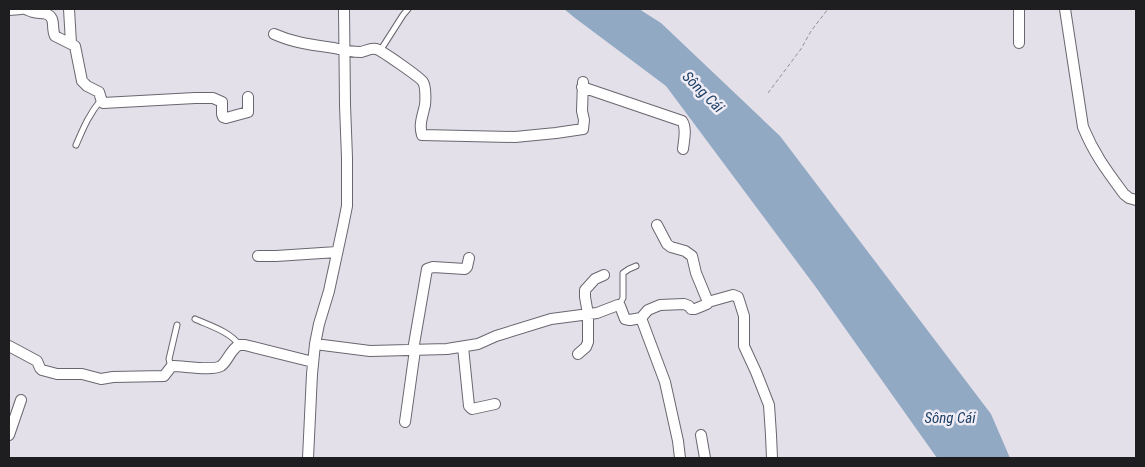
<svg xmlns="http://www.w3.org/2000/svg" width="1145" height="467" font-family="'Roboto Condensed',sans-serif">
<style>
.water{fill:#91a9c3}
.lines{fill:none;stroke-linecap:round;stroke-linejoin:round}
.lane-casing{stroke:#6a666f;stroke-width:7}
.street-casing{stroke:#6a666f;stroke-width:12}
.path{stroke:#939097;stroke-width:1;stroke-dasharray:4 2.5;stroke-linecap:butt}
.lane{stroke:#fff;stroke-width:5}
.street{stroke:#fff;stroke-width:10}
.labels{text-anchor:middle;dominant-baseline:central;stroke-width:5;stroke-linejoin:round;paint-order:stroke}
.water-label{font-size:15px;font-style:italic;fill:#1d4065;stroke:#f1edf7}
</style>
<rect width="100%" height="100%" fill="#e4e0ea"/>
<path class="water" d="M564,9H639L661,23L780,136L991,414L1010,458H937L815,286L666,86L575,18Z"/>
<g class="lines">
<g class="lane-casing">
<path id="lane" d="M380,51L403,15L408,9
M76,145C83,129 89,114 101,100
M619,305L623,298V273L629,269L636,266
M195,319C208,325 231,332 239,345
M171,367L169,359L177,325"/>
</g>
<g class="street-casing">
<path id="street" d="M25,9C28,10 30,11 33,12C40,14 48,11 52,19C54,24 52,30 55,36L75,46L82,81L87,86L99,92L102,102L103,103L195,98H213L222,102V114L223,117L226,118L248,112V97
M69,9L71,43
M1019,9V43
M1065,9L1083,127C1094,154 1107,171 1124,194L1129,198L1136,200
M9,10L21,9
M274,34C294,43 313,45 334,48C342,50 353,52 361,52C366,51 370,48 376,49C381,50 421,78 423,82C426,87 426,104 424,109C422,118 419,125 422,135L515,137L556,133L583,129L584,120L582,111L583,82
M582,87L682,121C687,128 684,140 683,149
M258,256H276L337,252
M708,302L733,295L738,297L744,316V346L756,372L769,405L771,435L772,458
M641,318L665,382L678,441L680,458
M315,344L370,351L447,349L478,344L496,336L551,319L597,313L618,305L620,306L625,319L630,320L641,318L648,310L660,305L684,304L689,306L691,309H695L707,304L708,302L696,273L692,256L685,251L671,247L667,244L657,225
M9,346L37,361L40,368L42,370L57,374H82L101,379L113,377L164,376L171,367L173,366C184,366 213,371 221,366C228,361 230,350 239,345H245L313,362
M463,347L469,406L472,409L495,404
M413,350L427,269L433,267L465,269L467,267L469,258
M578,354L586,347L588,342V314L585,297V290L595,279L604,275
M405,422L415,350
M9,435L21,400
M701,435L705,458
M308,458L312,374L315,344L319,324L329,291L343,226L347,206V158L345,105L344,9"/>
</g>
<path class="path" d="M768,93L801,49L811,31L828,9"/>
<use href="#lane" class="lane"/>
<use href="#street" class="street"/>
</g>
<g class="labels">
<g class="water-label">
<text transform="translate(703 92) rotate(45)">Sông Cái</text>
<text x="950" y="418">Sông Cái</text>
</g>
</g>
<rect width="1145" height="467" fill="none" stroke="#1e1d20" stroke-width="20"/>
</svg>
